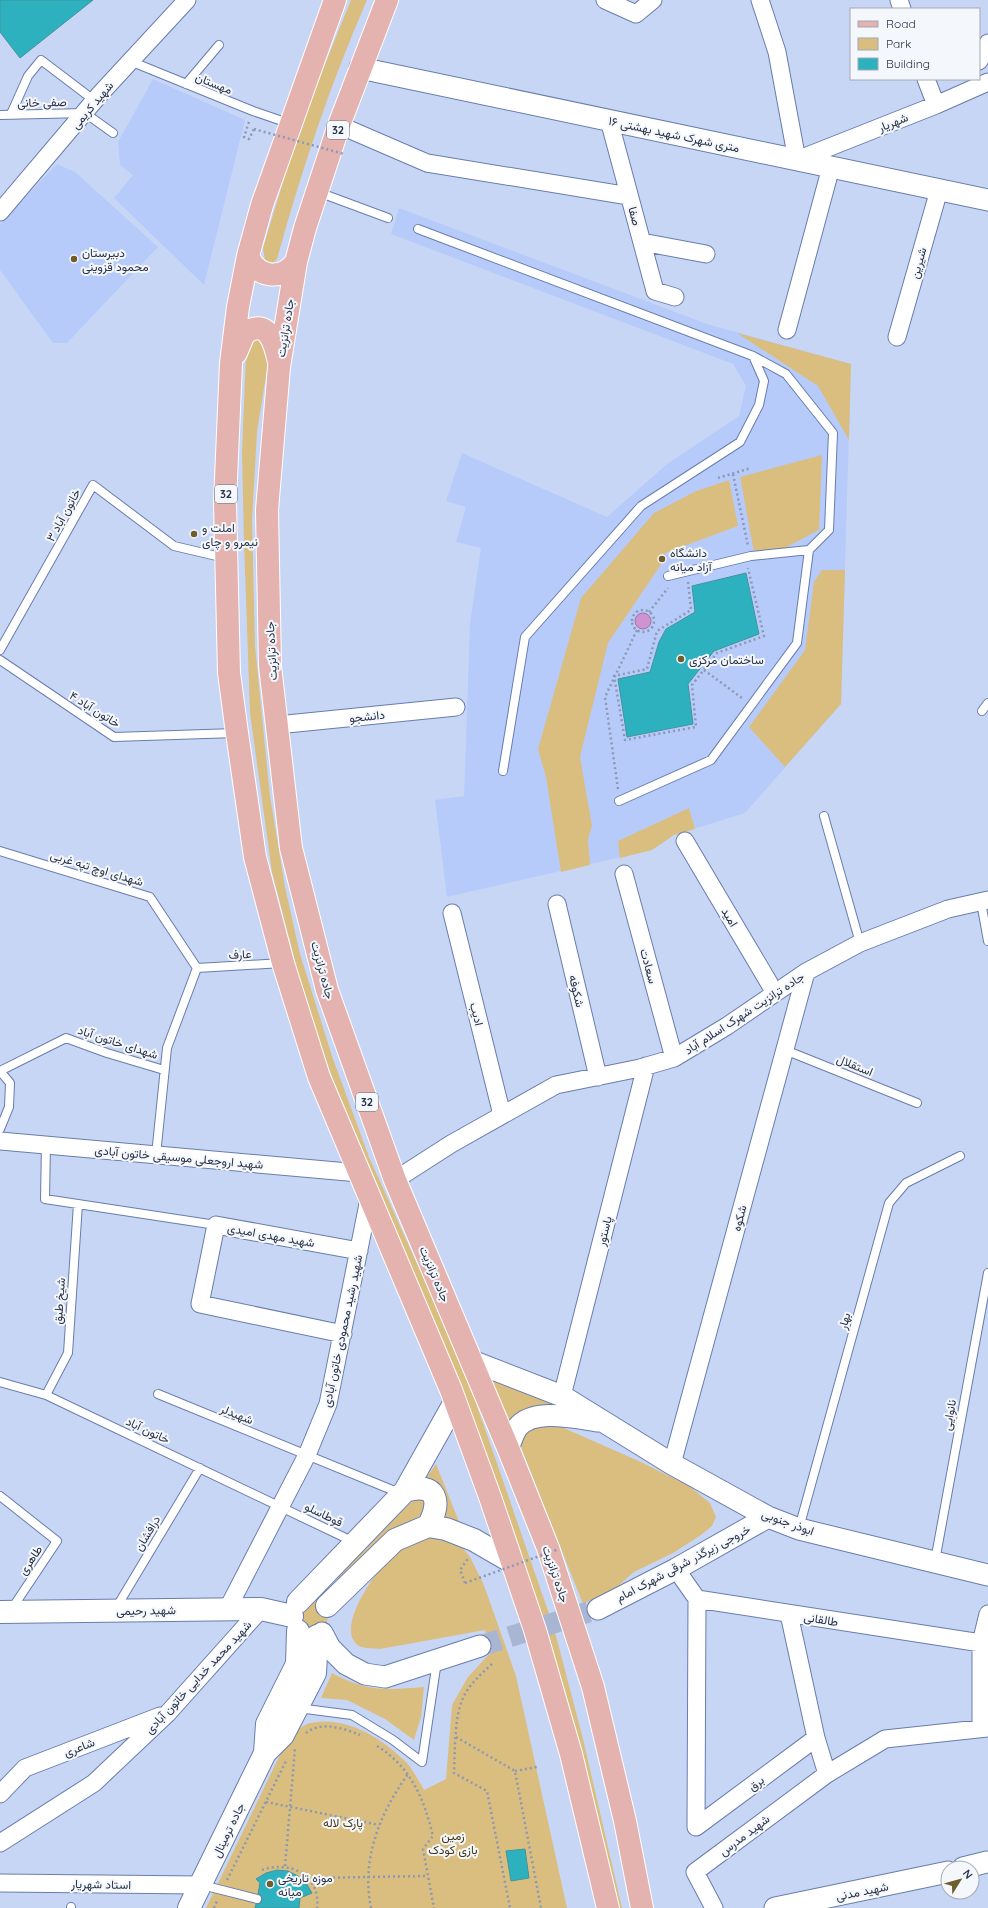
<svg xmlns="http://www.w3.org/2000/svg" width="988" height="1908" font-family="Quicksand,Vazirmatn,sans-serif">
<style>
.built{fill:#b6cbfa}
.green{fill:#dabe80}
.water{fill:#d093d1;stroke:#9e76a7}
.building{fill:#2db1bf;stroke:#45939c}
.lines{fill:none;stroke-linecap:round;stroke-linejoin:round}
.tertiary-tunnel{stroke:#a8b5d3;stroke-width:21;stroke-dasharray:21 10;stroke-linecap:butt}
.service-casing{stroke:#687dac;stroke-width:10}
.minor-casing{stroke:#687dac;stroke-width:19}
.tertiary-casing{stroke:#687dac;stroke-width:23}
.secondary-casing{stroke:#687dac;stroke-width:24}
.primary-casing{stroke:#fff;stroke-width:24}
.path{stroke:#8c98b3;stroke-width:2.5;stroke-dasharray:2 3;stroke-linecap:butt}
.service{stroke:#fff;stroke-width:8}
.minor{stroke:#fff;stroke-width:17}
.tertiary{stroke:#fff;stroke-width:21}
.secondary{stroke:#fff;stroke-width:22}
.primary{stroke:#e4b3af;stroke-width:22}
.path-bridge{stroke:#8c98b3;stroke-width:2.5;stroke-dasharray:2 3;stroke-linecap:butt}
.poi-dot{fill:#715c2b;stroke:#f4f7fc;stroke-width:1.5}
.labels{text-anchor:middle;dominant-baseline:central;stroke-width:4;stroke-linejoin:round;paint-order:stroke}
.shield{fill:#f4f7fc;stroke:#666d7d;stroke-width:1}
.shield-label{font-size:11px;font-weight:bold;fill:#293246}
.street-label{font-size:12px;fill:#293246;stroke:#f4f7fc}
.poi-label{font-size:12px;fill:#293246;stroke:#f4f7fc;text-anchor:start}
.park-label{font-size:12px;fill:#453612;stroke:#f4f7fc}
</style>
<rect width="100%" height="100%" fill="#c8d6f6"/>
<path class="built" d="M153,79L245,120L204,285L114,198L133,175L120,165L118,142Z
M57,164L75,172L158,247L67,343H53L0,270V224Z
M399,208L707,324L851,364L841,704L745,813L674,835L652,850L447,897L435,800L464,796L470,623L481,548L456,542L466,507L446,501L462,453L607,517L667,464L739,416L746,386L733,364L391,234Z"/>
<path class="green" d="M351,0H367C330,85 302,169 277,259L274,262H268L265,260L263,248L300,126Z
M737,333L851,364L849,440L818,386Z
M254,337H259L269,357L257,432L252,521L255,646L270,796L285,887L300,954L332,1056L369,1157L449,1335L476,1403L554,1628L584,1743L622,1908H613L583,1771L550,1639L516,1541L352,1134L305,1000L272,872L250,713L244,543L242,452L246,354Z
M822,455L819,530L783,549L754,552L740,477Z
M729,480L738,526L665,553L664,560L608,643L580,757L592,826L588,839L590,865L561,872L546,777L538,749L581,598L654,513L696,491Z
M822,570H845L841,704L785,767L749,727L805,650L814,582Z
M689,808L695,829L674,835L652,850L620,858L618,841Z
M484,1371L569,1404L507,1428Z
M540,1425H557L641,1462L689,1486L710,1503L716,1517L712,1526L701,1535L673,1553L634,1572L617,1587L583,1604L518,1440L520,1435Z
M436,1464L460,1524L441,1522L424,1481Z
M425,1496L427,1510L420,1516L391,1531L341,1581L335,1576L364,1551L410,1503Z
M430,1535L461,1546L470,1557L483,1583L496,1619L516,1676L567,1908H206L289,1736C295,1732 303,1725 310,1723C346,1715 382,1738 406,1762C413,1770 419,1781 424,1790L446,1779L452,1705L468,1677L491,1652L485,1630L380,1649C373,1648 365,1649 359,1646C333,1630 376,1571 390,1558C401,1547 415,1541 430,1535Z
M312,1601C326,1603 332,1616 324,1628L310,1633L296,1614Z
M332,1673C367,1692 386,1690 424,1687L421,1717L414,1740L385,1719L347,1700L321,1698Z"/>
<path class="water" d="M635 621a8 8 0 1 1 16 0a8 8 0 1 1-16 0Z"/>
<path class="building" d="M0,0H93L20,58L0,32Z
M746,573L759,634L714,651L688,684L693,724L627,737L618,679L650,672L659,642L666,629L695,612L692,586Z
M525,1849L529,1878L511,1881L506,1851Z
M277,1870L288,1871L298,1876L306,1883L312,1893L300,1898L299,1908H255L256,1904L261,1903L262,1900L261,1895L258,1894L260,1883L256,1879L266,1873Z"/>
<g class="lines">
<path class="tertiary-tunnel" d="M480,1646L598,1609"/>
<g class="service-casing">
<path id="service" d="M130,61L253,111L291,124
M186,84L219,45
M11,114L28,76L41,60L95,101
M0,115L85,113L113,133
M318,192L388,218
M418,229L753,356L786,374L833,433L829,530L809,550L797,643L711,760L619,801
M668,576L751,556L809,550
M0,650L93,485L174,546L225,558
M0,660L114,737L236,733
M982,711L988,703
M503,771L525,637L641,506L740,442L759,405L764,381L753,356
M824,816L860,943
M0,851L150,897L197,968L167,1048L156,1155
M981,902L988,941
M197,968L282,963
M785,1050L917,1103
M0,1071L66,1038L107,1053L164,1070
M0,1071L10,1083L9,1107L0,1129
M46,1145L45,1199L216,1225
M0,1382L46,1395L354,1542
M158,1394L402,1494
M46,1395L68,1353L78,1204
M0,1496L57,1541L11,1610
M799,1528L889,1203L906,1183L960,1156
M935,1561L988,1273
M116,1608L200,1468
M298,1708L352,1715L393,1740L422,1762L437,1661
M202,1885L257,1899
M71,1907V1908"/>
</g>
<g class="minor-casing">
<path id="minor" d="M605,0L636,14L653,0
M760,0L777,52L797,160L936,105L988,82
M899,0L902,9
M979,61L988,43
M926,79L936,105
M609,120L655,291L675,297
M339,125L427,163L629,196
M0,212L100,94L187,0
M642,242L706,254
M787,330L831,167
M897,337L939,190
M277,725L456,707
M685,841L775,993
M624,874L674,1058
M557,904L598,1077
M452,913L502,1115
M0,1141L359,1173
M395,1180L451,1144L556,1085L640,1068L674,1058L727,1026L806,972L860,943L948,909L988,900
M343,1334L200,1304L216,1225L359,1251
M562,1396L646,1066
M672,1464L806,972
M676,1569L697,1599L981,1643
M228,1608L307,1455L328,1404L369,1199
M789,1614L816,1738L827,1774L885,1739L988,1728
M981,1728V1643L988,1614
M0,1794L25,1768L160,1716
M696,1827L697,1599
M696,1827L816,1738
M0,1843L94,1783L168,1713L261,1609
M0,1883L201,1885
M714,1908L695,1872L827,1774"/>
</g>
<g class="tertiary-casing">
<path id="tertiary" d="M360,68L988,200
M472,1361L562,1396L672,1464L768,1517L799,1529L988,1575
M508,1448C511,1442 513,1434 517,1428C533,1407 576,1418 598,1421
M598,1609L676,1569L768,1517
M322,1633L330,1648L346,1664L365,1674L385,1677L480,1646
M963,1868L987,1862
M775,1908L948,1872"/>
</g>
<g class="secondary-casing">
<path id="secondary" d="M405,1491C437,1481 442,1502 428,1526
M298,1602L405,1491L455,1402
M327,1606L395,1540L428,1526L446,1529L474,1540L512,1562
M0,1612L261,1609L292,1616
M265,1753L267,1724L297,1664L298,1631
M189,1908L265,1753L283,1735L315,1673L317,1636"/>
</g>
<g class="primary-casing">
<path id="primary" d="M335,0L262,205L248,256L238,307L231,363L225,502L229,673L237,733L255,857L283,963L319,1077L451,1390L490,1497L535,1630L571,1754L608,1908
M387,0L339,125L305,228L296,262L279,367L267,510L270,666L291,848L327,990L395,1180L508,1448L548,1548L593,1687L625,1821L642,1908
M248,256C257,278 282,281 296,262
M236,353L244,334C268,316 275,344 279,362"/>
</g>
<path class="path" d="M249,122L244,137L249,139L254,129
M733,474L748,546
M718,478L751,468
M688,582L691,610L657,631L647,669L614,676L625,740L696,727L692,685L717,653L764,636L748,568
M632 621a11 11 0 1 1 22 0a11 11 0 1 1-22 0Z
M649,612L668,588
M704,670L742,698
M618,789L605,697L637,630
M465,1583L460,1570L469,1557
M492,1664C482,1673 472,1682 465,1694C454,1713 455,1750 454,1773L487,1791L510,1908
M306,1733C320,1721 344,1728 360,1735
M456,1737L515,1771L541,1908
M377,1746C411,1767 424,1799 433,1836L423,1849L434,1908
M515,1771L537,1767
M266,1802L379,1825
M285,1866L295,1749
M262,1870C290,1860 321,1875 317,1908
M308,1878L427,1876
M227,1880L287,1759
M214,1908L217,1901
M371,1908C361,1859 380,1813 408,1774"/>
<use href="#service" class="service"/>
<use href="#minor" class="minor"/>
<use href="#tertiary" class="tertiary"/>
<use href="#secondary" class="secondary"/>
<use href="#primary" class="primary"/>
<path class="path-bridge" d="M254,129L344,154
M465,1583L559,1549"/>
</g>
<g class="poi-dot">
<circle cx="74" cy="259" r="4"/>
<circle cx="194" cy="534" r="4"/>
<circle cx="662" cy="559" r="4"/>
<circle cx="681" cy="659" r="4"/>
<circle cx="270" cy="1884" r="4"/>
</g>
<g class="labels">
<g class="shield">
<rect x="327" y="121" width="22" height="18" rx="3"/>
<rect x="215" y="485" width="22" height="18" rx="3"/>
<rect x="356" y="1093" width="22" height="18" rx="3"/>
</g>
<g class="shield-label">
<text x="338" y="130">32</text>
<text x="226" y="494">32</text>
<text x="367" y="1102">32</text>
</g>
<g class="street-label">
<text transform="translate(214 83) rotate(22)">مهستان</text>
<text transform="translate(42 102) rotate(-1)">صفی خانی</text>
<text transform="translate(92 105) rotate(-50)">شهید کریمی</text>
<text transform="translate(893 122) rotate(-22)">شهریار</text>
<text transform="translate(674 134) rotate(12)">۱۶ متری شهرک شهيد بهشتی</text>
<text transform="translate(635 216) rotate(75)">صفا</text>
<text transform="translate(918 263) rotate(-74)">شیرین</text>
<text transform="translate(285 328) rotate(-81)">جاده ترانزیت</text>
<text transform="translate(63 515) rotate(-61)">خاتون آباد ۳</text>
<text transform="translate(271 651) rotate(-93)">جاده ترانزیت</text>
<text transform="translate(95 709) rotate(32)">خاتون آباد ۴</text>
<text transform="translate(367 716) rotate(-6)">دانشجو</text>
<text transform="translate(97 868) rotate(17)">شهدای اوچ تپه غربی</text>
<text transform="translate(730 917) rotate(59)">امید</text>
<text transform="translate(240 954) rotate(-3)">عارف</text>
<text transform="translate(649 966) rotate(75)">سعادت</text>
<text transform="translate(323 970) rotate(75)">جاده ترانزیت</text>
<text transform="translate(577 991) rotate(77)">شکوفه</text>
<text transform="translate(744 1013) rotate(-33)">جاده ترانزیت شهرک اسلام آباد</text>
<text transform="translate(477 1014) rotate(76)">ادیب</text>
<text transform="translate(118 1042) rotate(18)">شهدای خاتون آباد</text>
<text transform="translate(855 1065) rotate(22)">استقلال</text>
<text transform="translate(179 1157) rotate(5)">شهید اروجعلی موسیقی خاتون آبادی</text>
<text transform="translate(739 1218) rotate(-75)">شکوه</text>
<text transform="translate(604 1231) rotate(-76)">پاستور</text>
<text transform="translate(271 1235) rotate(10)">شهید مهدی امیدی</text>
<text transform="translate(435 1274) rotate(67)">جاده ترانزیت</text>
<text transform="translate(59 1301) rotate(-86)">شیخ طبق</text>
<text transform="translate(844 1321) rotate(-75)">بهار</text>
<text transform="translate(342 1331) rotate(-78)">شهید رشید محمودی خاتون آبادی</text>
<text transform="translate(237 1414) rotate(22)">شهیدلر</text>
<text transform="translate(949 1415) rotate(-80)">نانوایی</text>
<text transform="translate(148 1430) rotate(25)">خاتون آباد</text>
<text transform="translate(324 1514) rotate(26)">قوطاسلو</text>
<text transform="translate(788 1522) rotate(20)">ابوذر جنوبی</text>
<text transform="translate(147 1533) rotate(-59)">درافشان</text>
<text transform="translate(30 1560) rotate(-56)">طاهری</text>
<text transform="translate(683 1563) rotate(-28)">خروجی زیرگذر شرقی شهرک امام</text>
<text transform="translate(556 1574) rotate(71)">جاده ترانزیت</text>
<text transform="translate(146 1610) rotate(-1)">شهید رحیمی</text>
<text transform="translate(821 1619) rotate(9)">طالقانی</text>
<text transform="translate(198 1677) rotate(-47)">شهید محمد خدایی خاتون آبادی</text>
<text transform="translate(79 1747) rotate(-21)">شاعری</text>
<text transform="translate(756 1783) rotate(-37)">برق</text>
<text transform="translate(228 1830) rotate(-64)">جاده ترمینال</text>
<text transform="translate(744 1835) rotate(-37)">شهید مدرس</text>
<text transform="translate(101 1884) rotate(1)">استاد شهریار</text>
<text transform="translate(862 1891) rotate(-11)">شهید مدنی</text>
</g>
<g class="poi-label">
<text x="82" y="252">دبیرستان<tspan x="82" dy="14">محمود قزوینی</tspan></text>
<text x="202" y="527">املت و<tspan x="202" dy="14">نیمرو و چای</tspan></text>
<text x="670" y="552">دانشگاه<tspan x="670" dy="14">آزاد میانه</tspan></text>
<text x="689" y="659">ساختمان مرکزی</text>
<text x="278" y="1877">موزه تاریخی<tspan x="278" dy="14">میانه</tspan></text>
</g>
<g class="park-label">
<text x="343" y="1822">پارک لاله</text>
<text x="453" y="1835">زمین<tspan x="453" dy="14">بازی کودک</tspan></text>
</g>
</g>
<rect x="850" y="8" width="130" height="72" fill="#f4f7fc" stroke="#a3a8b3"/>
<rect x="858" y="21" width="20" height="6" fill="#e4b3af" stroke="#a3a8b3"/>
<text x="886" y="28" font-size="12" fill="#293246">Road</text>
<rect x="858" y="38" width="20" height="12" fill="#dabe80" stroke="#a3a8b3"/>
<text x="886" y="48" font-size="12" fill="#293246">Park</text>
<rect x="858" y="58" width="20" height="12" fill="#2db1bf" stroke="#a3a8b3"/>
<text x="886" y="68" font-size="12" fill="#293246">Building</text>
<g transform="translate(960 1880) rotate(53)"><circle r="19" fill="#f4f7fc" stroke="#a3a8b3"/>
<path d="M0-3L7 15L0 10L-7 15Z" fill="#715c2b"/>
<text y="-6" font-size="11" font-weight="bold" text-anchor="middle" fill="#293246">N</text>
</g>
</svg>
